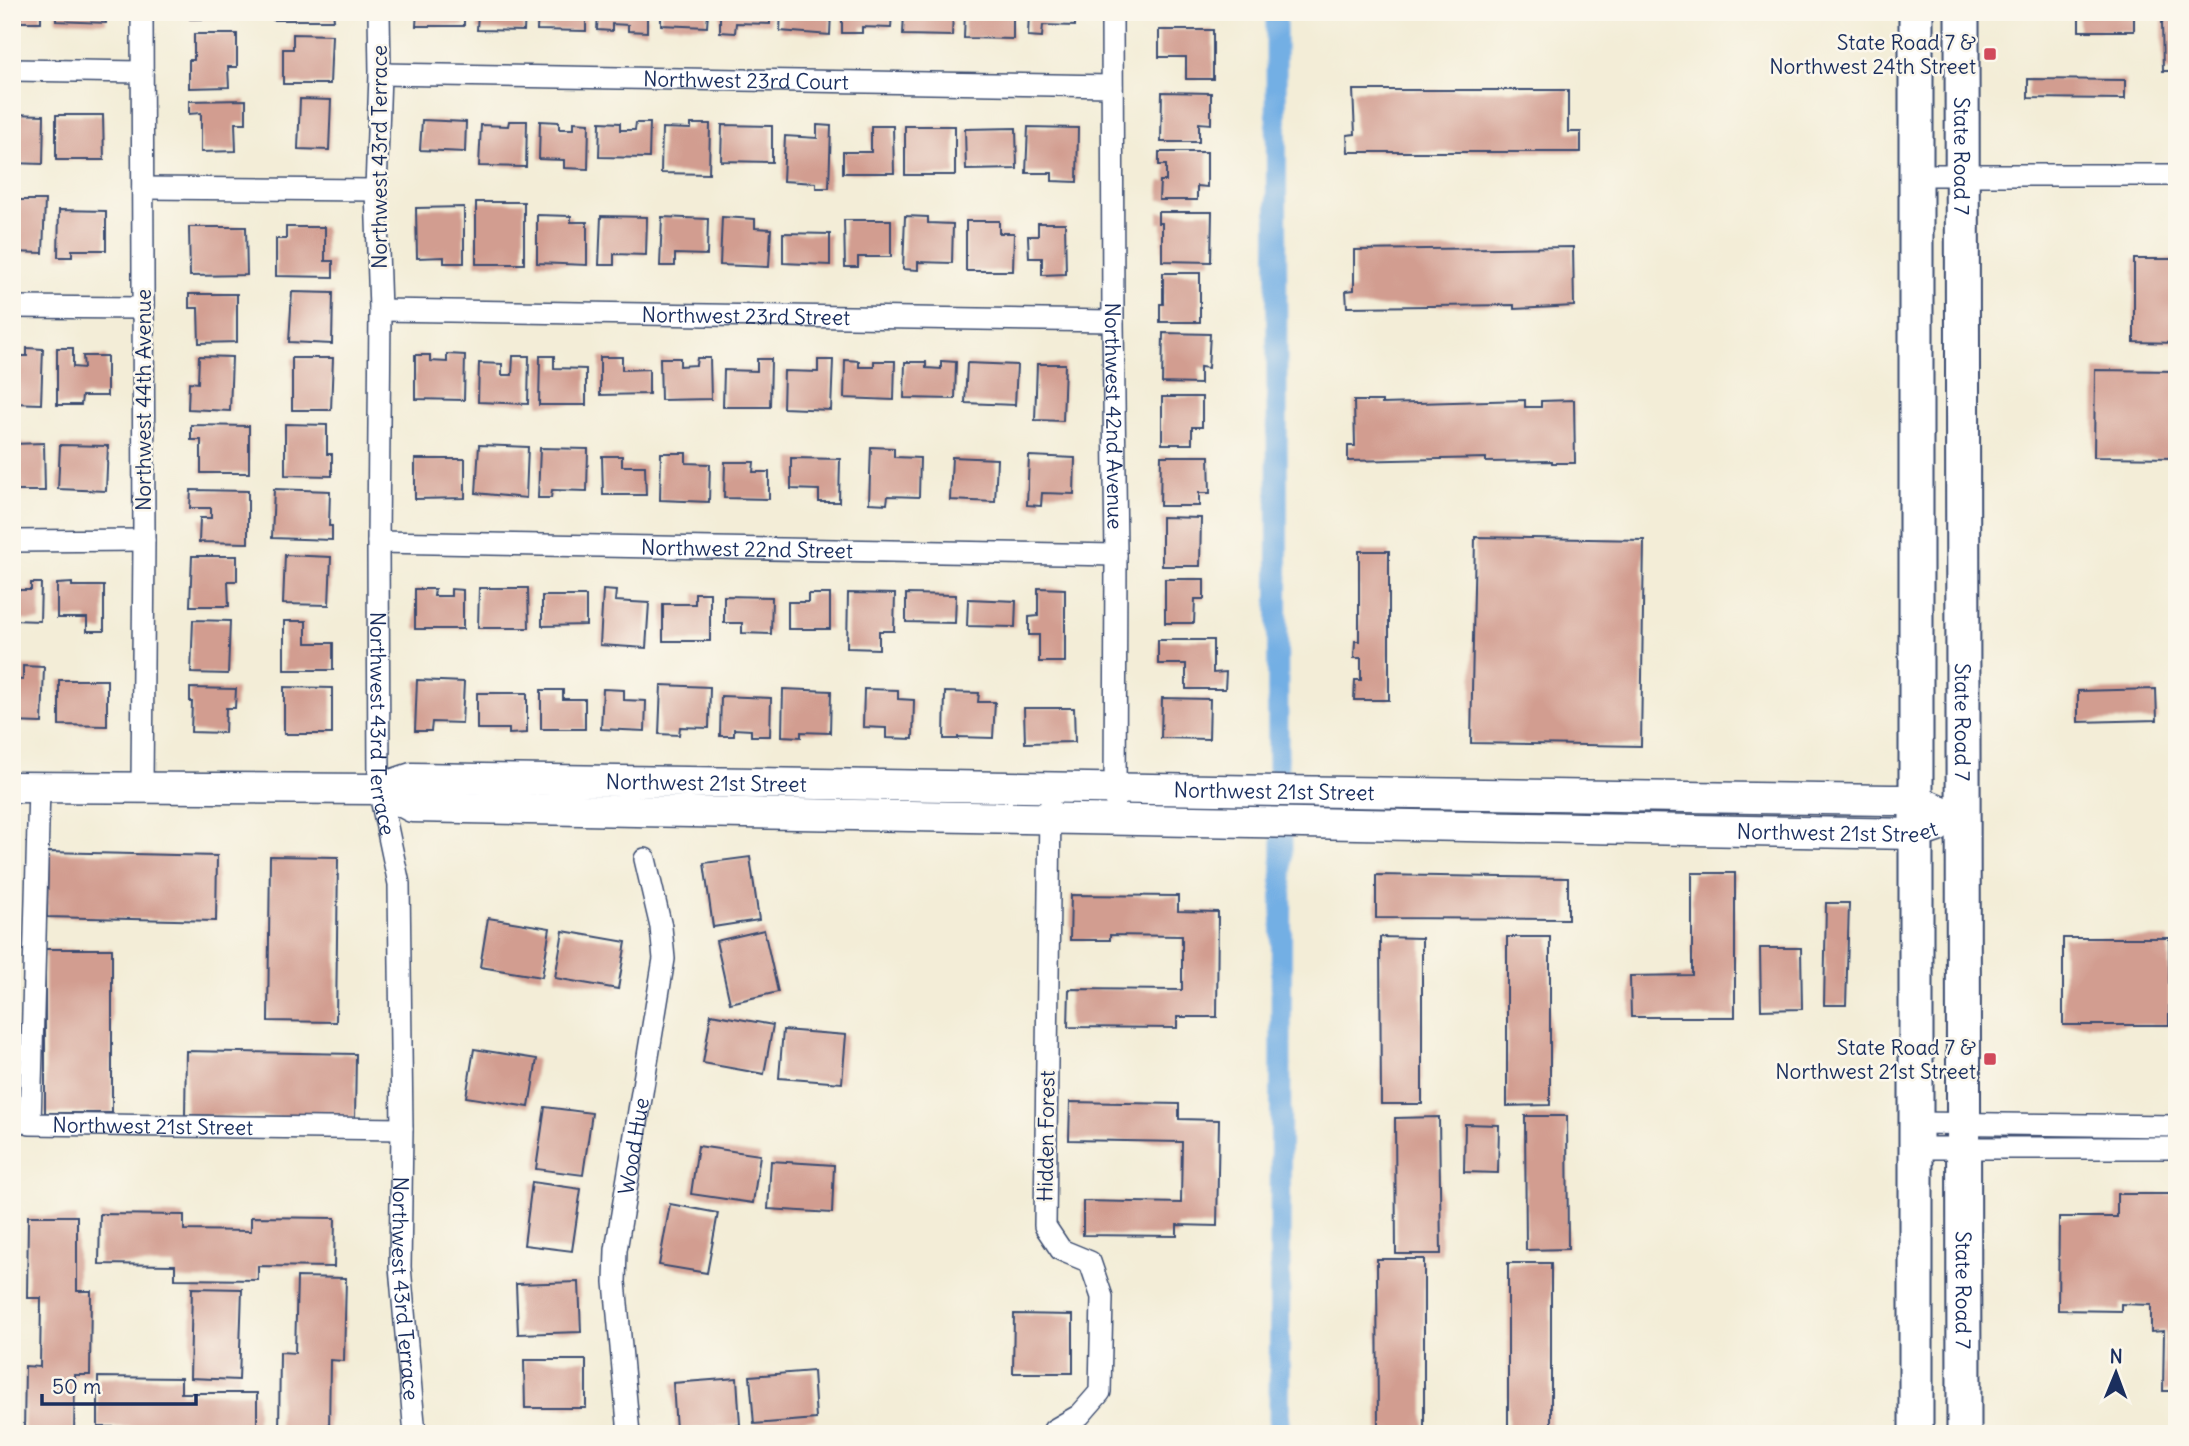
<svg xmlns="http://www.w3.org/2000/svg" width="2189" height="1446" font-family="Delius,sans-serif">
<style>
.lines{fill:none;stroke-linecap:round;stroke-linejoin:round}
.canal{stroke:#73afe4;stroke-width:21}
.building{fill:#d29d90}
.street-casing{stroke:#3b4c70;stroke-width:24}
.secondary-casing{stroke:#3b4c70;stroke-width:33}
.primary-casing{stroke:#3b4c70;stroke-width:37}
.street{stroke:#fff;stroke-width:21}
.secondary{stroke:#fff;stroke-width:30}
.primary{stroke:#fff;stroke-width:33}
.poi-dot{fill:#d1495b;stroke:#fbf7ec;stroke-width:2.5}
.labels{text-anchor:middle;dominant-baseline:central;stroke-width:5;stroke-linejoin:round;paint-order:stroke}
.poi-label{font-size:21px;fill:#1b2f5e;stroke:#fbf7ec;text-anchor:end}
.street-label{font-size:21px;fill:#1b2f5e;stroke:#fbf7ec}
</style>
<rect width="100%" height="100%" fill="#fbf7ec"/>
<filter id="ink" filterUnits="userSpaceOnUse"><feTurbulence type="fractalNoise" baseFrequency=".0143" numOctaves="2"/><feDisplacementMap in="SourceGraphic" scale="14" xChannelSelector="R" yChannelSelector="G"/><feConvolveMatrix kernelMatrix="1 2 1 2 8 2 1 2 1" color-interpolation-filters="sRGB"/></filter>
<filter id="wash" filterUnits="userSpaceOnUse"><feTurbulence type="fractalNoise" baseFrequency=".00686" numOctaves="4" result="noise"/><feDisplacementMap in="SourceGraphic" scale="28" xChannelSelector="R" yChannelSelector="G"/><feGaussianBlur stdDeviation="1.57" result="paint"/><feColorMatrix in="noise" values="0 0 0 0 0 0 0 0 0 0 0 0 0 0 0 0 0 1.4 0 .05"/><feComposite in="paint" operator="in"/></filter>
<g filter="url(#wash)">
<rect width="100%" height="100%" fill="#f3edd7"/>
<g class="lines">
<path class="canal" d="M1276,12L1278,768
M1279,1434L1282,839"/>
</g>
<g id="blocks">
<path class="building" d="M21,12H41V22H20Z
M56,12H106V23L56,21Z
M190,12H229V19H190Z
M273,12H333L334,20H273Z
M417,12H464V26H416Z
M478,12H525L524,31L477,30Z
M538,12H586V31L537,30Z
M598,12H647V32L628,31V25L612,24V31L597,30Z
M661,12H708L707,27L661,25Z
M720,12H770V24L736,23L735,33L720,32Z
M781,12H831L830,35L780,31Z
M842,12H892L891,28L862,27V33H842Z
M904,12H953L952,36L903,35Z
M965,12H1013V39L964,38Z
M1029,12H1075V26L1043,25L1042,37L1028,36Z
M1159,12H1197V18H1159Z
M2079,12H2134V31H2079Z
M2177,20V71H2163L2162,21Z
M1159,30H1213V79H1186V57H1159Z
M194,34H237V67H228L229,87L189,88V60H194Z
M293,34L332,35L330,84H283V49H293Z
M2028,79L2125,80V99L2028,98Z
M1353,90H1568V132H1581V152H1348L1347,135L1355,134Z
M1162,92L1211,93V124L1199,123V142H1161Z
M300,99L331,100L329,150L298,149Z
M246,100V123H235L236,151L201,152V113L189,114V101Z
M12,114L44,115L43,164L12,163Z
M56,115H103L104,160H56Z
M422,120L466,122L465,152L420,150Z
M509,121H527L526,167L479,166L481,125L508,126Z
M540,121L559,122V129H574V122L589,123L588,169L564,168V160L539,159Z
M600,122L620,123V130H635L636,123H650L649,158L599,157Z
M691,124H710L709,174L661,173L662,128L691,129Z
M722,125L772,126V162L721,161Z
M817,125L831,126L829,188H816V183L783,181L785,136L817,138Z
M871,126H893L894,173H843V152H871Z
M905,126H955V175H905Z
M1028,127L1078,128L1077,182L1052,181V173H1026Z
M1016,128L1017,169L966,170L965,129Z
M1159,152H1207V187L1197,186V200H1159L1160,181H1166V165H1159Z
M12,200H45L43,253L12,252Z
M476,202H524V264H476Z
M464,207V263H444V257L417,258L416,208Z
M59,210L106,211V250H72V257H58Z
M1158,212H1212L1211,262L1162,261V223H1158Z
M537,215L571,216V222H587V265L537,263Z
M601,216L647,217L646,255L614,254V265H599Z
M905,216L928,217V223L953,224L952,263L918,262V270L903,269Z
M662,217L708,219L707,255L675,254V266H660Z
M722,217L755,219V228L771,229L769,267L720,265Z
M844,220H891V257H858V267H845Z
M966,221H999V233H1014L1013,271H966Z
M1038,223H1065L1066,274L1042,275V258H1029L1028,236H1038Z
M189,227H246L247,275L190,276Z
M286,227H325V261H333V277L276,276V239H286Z
M783,233L830,234V265L783,263Z
M1573,247L1574,306L1514,309V305L1347,307L1346,291L1354,290V250Z
M2134,259H2177V343L2134,342Z
M1163,273H1200V322H1160V304H1163Z
M292,292L333,293L332,344L289,342Z
M189,294H237V342L199,343L198,308H189Z
M1163,333L1210,334L1208,368L1200,367V384L1162,383Z
M27,348L43,349L41,404L12,403V356H27Z
M57,348H73V367L84,368L83,356H107V396H82L81,405H57Z
M447,354L465,355L464,400L415,399V355H430V361L447,362Z
M199,356L232,357L230,411L188,409L189,382L198,383Z
M513,356H529L528,404L478,402L479,363L502,364V375H512Z
M540,356H554V368L586,369V405H539Z
M600,357H622V370L649,369V394L600,395Z
M292,358H333L331,410H292Z
M660,358H680V366L696,365L697,358H710L711,399L661,400Z
M757,359H771L770,407H723L724,370L757,371Z
M818,360H833L831,410L783,408L784,371L818,372Z
M845,360L859,361V367H874V361H895L894,400L844,398Z
M941,361L956,362L955,399L904,398L905,362H926V368L941,369Z
M967,363L1017,365L1015,405L965,403Z
M1037,364H1065L1063,421L1035,420Z
M2095,370L2177,371V458L2094,457Z
M1162,397H1202V427H1192V444H1162Z
M1525,400V407H1541V401L1574,400L1575,463H1552V461L1486,462V458L1348,461V446H1355L1354,401H1382V404Z
M285,424L327,425V454H332V476L285,475Z
M191,425L249,426V473H201V440H191Z
M44,443L45,491H12V444Z
M60,445L108,446L106,491L58,489Z
M479,445L528,447L526,498L476,493Z
M871,447L894,448V457L920,458L919,497L888,496L887,504L869,503Z
M540,448L588,449L587,491L552,490L551,498H538Z
M661,453H686V463L710,464L709,502L660,500Z
M602,456H622V466H645L646,495H603Z
M1029,456L1075,458L1074,494L1042,493L1041,506L1027,505Z
M1161,456H1209L1210,493H1199V506H1160Z
M952,457L997,459L995,502L950,500Z
M791,458L840,459L839,502H819V490L791,489Z
M415,459H465V498L415,499Z
M725,462H754L753,472H769V499L724,498Z
M274,489L330,491L329,526H332V540L272,538Z
M191,490L248,491V543L199,542L200,518H211V508H190Z
M1162,517L1201,518L1200,566H1162Z
M1475,537L1644,540L1641,746L1471,743Z
M1359,551H1389V700H1354L1355,680H1361V658H1354L1355,641H1359Z
M285,555L331,557L329,605L283,604Z
M192,556H237V581H228L229,606H190Z
M1165,579H1204V599H1195L1194,623H1165Z
M12,583H15V590H31V583H41L40,621L12,620Z
M72,583V586H104V631H87V618H57V584Z
M479,588H528L529,628H478Z
M1038,588L1065,589V662H1039V635H1029V617L1038,616Z
M415,589H435L434,596H451V589L463,590V629H415Z
M603,590L616,591L615,601L649,603L646,648L600,645Z
M695,593H710V641H663V604H695Z
M848,593L895,594L894,631H879V649L847,648Z
M808,594H830V629H788V602H808Z
M906,594L956,595L955,623L906,622Z
M542,596H586V625L542,626Z
M724,596L772,597L771,634L742,633V623H724Z
M968,599L1016,601L1015,627L967,626Z
M193,620L230,621L228,674L191,673Z
M284,621H306V643H333V670H284Z
M1158,640H1213V673L1226,672L1225,689H1186V664H1158Z
M23,666L44,667L42,723L12,722V679L23,680Z
M59,680H107V726L59,725Z
M417,680L464,682L462,723L432,722L431,731H415Z
M661,685L710,687L709,728L680,727L679,735L659,734Z
M284,687L332,688V734H284Z
M190,688L236,689L235,708H226L225,733L191,732L192,702H190Z
M603,689L624,690V700L646,701L645,731L601,729Z
M783,689L831,691L830,733L801,732V737L782,736Z
M864,689L898,690V699L914,700L913,739L886,738V728L863,727Z
M2156,689L2157,720L2078,722V691Z
M541,690H563V699H585V729H541Z
M945,692L979,693L978,702H995L993,738L958,737V739H944Z
M477,693H527V733L509,734V729H477Z
M721,696L771,698L770,736H751V730L734,729V736H720Z
M1162,698L1210,699L1209,739L1161,738Z
M1024,708H1074L1075,742L1025,743Z
M48,852L217,856L216,921L47,917Z
M270,856L338,857L336,1022L268,1021Z
M750,857L759,920L713,927L704,863Z
M1692,873H1735V1017H1631L1630,976L1692,975Z
M1376,875L1568,878V919L1376,918Z
M1071,895L1178,896V911L1218,912L1217,1017H1177V1028L1068,1027L1069,989L1182,990V936L1110,935V940H1070Z
M1826,903H1849L1846,1005H1824Z
M488,918L550,928L542,977L480,967Z
M764,930L778,992L730,1003L716,941Z
M563,931L626,942L618,989L555,978Z
M1380,937L1422,938V1104H1381Z
M1507,937H1550V1105L1507,1106Z
M2063,938H2169V1025H2063Z
M1760,948H1801L1802,1009L1761,1010Z
M45,949H112V1113H45Z
M711,1014L773,1025L764,1074L703,1063Z
M783,1030L846,1035L842,1083L779,1078Z
M474,1049L537,1059L529,1107L466,1097Z
M186,1051L356,1054L355,1118L185,1115Z
M1070,1102L1179,1104V1119L1219,1120L1217,1226L1177,1225V1236L1083,1235V1201L1181,1203L1182,1142L1069,1140Z
M545,1107L592,1113L583,1175L536,1169Z
M1525,1116H1567L1568,1249L1526,1250Z
M1439,1117L1441,1254H1396L1395,1118Z
M1465,1124L1499,1125L1498,1173L1464,1172Z
M698,1146L760,1155L753,1203L691,1194Z
M771,1161L834,1165L832,1213L768,1209Z
M532,1182L581,1189L572,1251L524,1245Z
M2117,1194H2177V1391H2163L2164,1331L2151,1332V1305L2121,1304V1311L2058,1310L2059,1217H2117Z
M670,1204L718,1213L707,1273L659,1265Z
M100,1214L184,1215V1230L251,1231V1217L335,1218L334,1267L258,1266V1280L175,1279V1265L99,1264Z
M28,1216H77V1291H91L90,1375H75L74,1434H24L25,1366L40,1367L41,1298H27Z
M1377,1259H1424V1431H1378Z
M1508,1263H1551V1431H1508Z
M297,1277L346,1278L344,1361L330,1360L329,1434H279L280,1352L295,1353Z
M579,1282L581,1332L518,1334L516,1284Z
M192,1288L242,1289L239,1380L190,1378Z
M1014,1314L1073,1315V1373H1013Z
M524,1360H586V1408H525Z
M813,1371L816,1419L754,1424L750,1376Z
M98,1377L181,1378V1393H257V1434H173V1427H98Z
M737,1378L740,1425L676,1430L673,1383Z"/>
</g>
</g>
<g filter="url(#ink)">
<use href="#blocks" fill-opacity="0" stroke="#3b4c70" stroke-width="2"/>
<g class="lines">
<g class="street-casing">
<g id="street">
<path id="s1" d="M379,12L380,74L376,190L380,310L378,542L379,789L399,884L402,1129L400,1267L415,1434"/>
<path id="s2" d="M1112,12L1113,321L1116,555L1115,800"/>
<path d="M12,70L142,72"/>
<path id="s3" d="M380,74L1112,86"/>
<path d="M1916,175H2177"/>
<path d="M143,188L376,190"/>
<path d="M12,307L142,308"/>
<path id="s4" d="M380,310L1113,321"/>
<path d="M12,541L144,540"/>
<path id="s5" d="M378,542L1116,555"/>
<path id="s6" d="M39,787L30,1124L402,1129"/>
<path d="M142,787L144,540L142,12"/>
<path d="M1050,807L1045,1226L1061,1250L1090,1262L1102,1297L1100,1392L1080,1415L1054,1430L1053,1434"/>
<path d="M1917,1123L2177,1126"/>
<path d="M1916,1148H2177"/>
<path id="s7" d="M629,1434L615,1282L616,1250L664,959L661,927L645,859"/>
</g>
</g>
<g class="secondary-casing">
<g id="secondary">
<path id="s8" d="M12,787L379,789L412,778L1890,800H1916L1962,820"/>
<path id="s9" d="M379,789L412,807L1916,834L1937,827"/>
</g>
</g>
<g class="primary-casing">
<g id="primary">
<path d="M1916,12V1434"/>
<path id="s10" d="M1962,12L1964,1434"/>
</g>
</g>
<use href="#street" class="street"/>
<use href="#secondary" class="secondary"/>
<use href="#primary" class="primary"/>
</g>
</g>
<g class="poi-dot">
<rect x="1983" y="47" width="14" height="14" rx="3.5"/>
<rect x="1983" y="1052" width="14" height="14" rx="3.5"/>
</g>
<g class="labels">
<g class="poi-label">
<text x="1976" y="42">State Road 7 &amp;<tspan x="1976" dy="24">Northwest 24th Street</tspan></text>
<text x="1976" y="1047">State Road 7 &amp;<tspan x="1976" dy="24">Northwest 21st Street</tspan></text>
</g>
<g class="street-label">
<text stroke="none"><textPath href="#s3" startOffset="366">Northwest 23rd Court</textPath></text>
<text stroke="none"><textPath href="#s10" startOffset="144">State Road 7</textPath></text>
<text transform="translate(379 157) rotate(-90)">Northwest 43rd Terrace</text>
<text stroke="none"><textPath href="#s4" startOffset="366">Northwest 23rd Street</textPath></text>
<text transform="translate(143 400) rotate(-90)">Northwest 44th Avenue</text>
<text stroke="none"><textPath href="#s2" startOffset="404">Northwest 42nd Avenue</textPath></text>
<text stroke="none"><textPath href="#s5" startOffset="369">Northwest 22nd Street</textPath></text>
<text stroke="none"><textPath href="#s10" startOffset="710">State Road 7</textPath></text>
<text stroke="none"><textPath href="#s1" startOffset="712">Northwest 43rd Terrace</textPath></text>
<text stroke="none"><textPath href="#s8" startOffset="696">Northwest 21st Street</textPath></text>
<text stroke="none"><textPath href="#s8" startOffset="1264">Northwest 21st Street</textPath></text>
<text stroke="none"><textPath href="#s9" startOffset="1463">Northwest 21st Street</textPath></text>
<text stroke="none"><textPath href="#s6" startOffset="460">Northwest 21st Street</textPath></text>
<text transform="translate(1046 1136) rotate(-89)">Hidden Forest</text>
<text stroke="none"><textPath href="#s7" startOffset="290">Wood Hue</textPath></text>
<text stroke="none"><textPath href="#s1" startOffset="1279">Northwest 43rd Terrace</textPath></text>
<text stroke="none"><textPath href="#s10" startOffset="1278">State Road 7</textPath></text>
</g>
</g>
<rect width="2189" height="1446" fill="none" stroke="#fbf7ec" stroke-width="42"/>
<g transform="translate(2116 1373) rotate(1)" stroke="#fbf7ec" stroke-width="5" paint-order="stroke">
<path d="M0-5L12 26L0 18L-12 26Z" fill="#1b2f5e"/>
<text y="-10" font-size="19" font-weight="bold" text-anchor="middle" fill="#1b2f5e">N</text>
</g>
<path d="M42 1394v10h154v-10" fill="none" stroke="#1b2f5e" stroke-width="3.5"/>
<text x="52" y="1394" font-size="21" fill="#1b2f5e" stroke="#fbf7ec" stroke-width="5" paint-order="stroke">50 m</text>
</svg>
